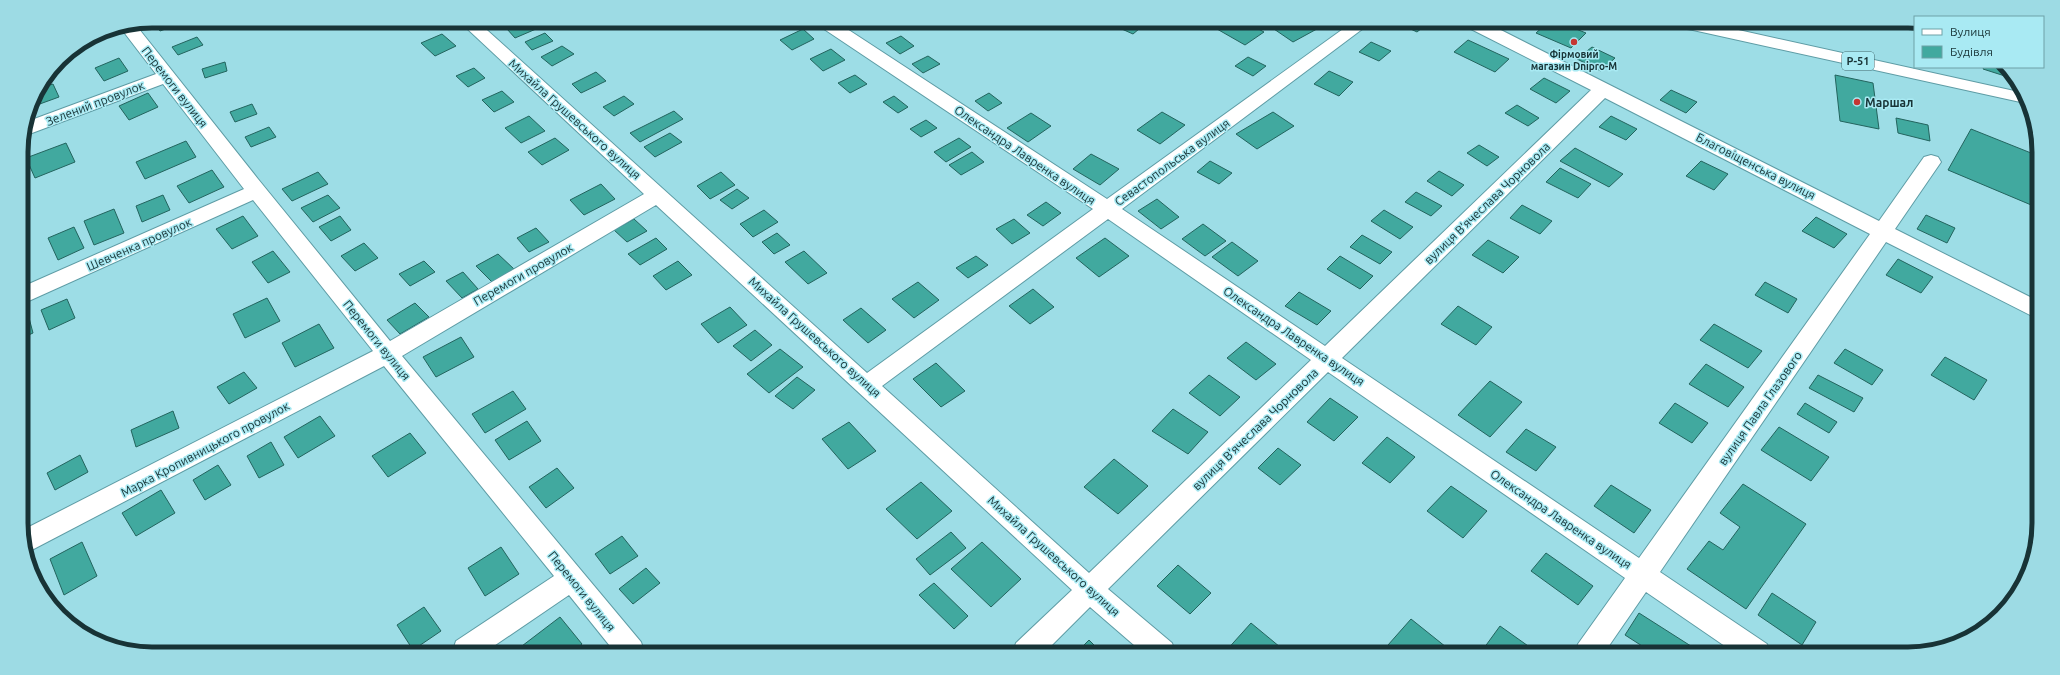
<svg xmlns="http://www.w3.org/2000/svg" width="2060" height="675" font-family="Ubuntu,sans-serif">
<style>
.building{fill:#41a99f;stroke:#23645e}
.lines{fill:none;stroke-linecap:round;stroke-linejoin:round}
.minor-casing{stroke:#5e9ca5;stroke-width:2}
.major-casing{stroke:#5e9ca5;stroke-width:2}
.minor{fill:#fff;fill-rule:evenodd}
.major{fill:#fff;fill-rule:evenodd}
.poi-dot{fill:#c53632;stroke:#a9eaf3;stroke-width:1.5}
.labels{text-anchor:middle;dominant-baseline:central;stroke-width:3;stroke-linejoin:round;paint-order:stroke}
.far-poi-label{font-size:10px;font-weight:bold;fill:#183336;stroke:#a9eaf3}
.shield{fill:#a9eaf3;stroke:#446a6f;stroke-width:1}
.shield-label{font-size:11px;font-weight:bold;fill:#183336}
.street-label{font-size:12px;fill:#183336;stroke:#a9eaf3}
.poi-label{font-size:12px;font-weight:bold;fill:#183336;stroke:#a9eaf3;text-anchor:start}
.rim{fill:none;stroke:#183336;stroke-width:5}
</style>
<rect width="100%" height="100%" fill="#9ddde6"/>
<path class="building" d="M162,21H184L185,22L160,31L155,24Z
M526,22H530L536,29L515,38L507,29Z
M761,23H780L767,28Z
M1118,23L1145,24L1133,34L1115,26Z
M1225,24H1249L1264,32L1245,45L1217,29Z
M1277,24H1326L1293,42L1271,27Z
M1400,24H1427L1417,32Z
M1545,25H1566L1586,33L1571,48L1536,33Z
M803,29L814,39L792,50L780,40Z
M545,33L553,41L532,50L525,42Z
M442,34L456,46L435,56L421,43Z
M901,36L914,46L900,54L886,43Z
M197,37L203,45L178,55L172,47Z
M1468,40L1509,59L1495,72L1454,52Z
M1371,42L1391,51L1379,61L1359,52Z
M562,46L574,54L552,66L541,57Z
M1592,47L1615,58L1601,71L1577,59Z
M831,49L845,60L823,71L810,59Z
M928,56L940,64L923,73L912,64Z
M1248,57L1266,66L1253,76L1235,66Z
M119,58L128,71L104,81L95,68Z
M225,62L227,71L205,78L202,69Z
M1984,67H2007L2009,71L2008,77L1983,69Z
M474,68L485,78L468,87L456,76Z
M1329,71L1353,82L1339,96L1314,84Z
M596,72L606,81L581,93L572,84Z
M855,75L867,84L850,93L838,83Z
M1835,75L1873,83L1879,129L1840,121Z
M1544,78L1570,91L1556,103L1530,89Z
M53,84L59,97L37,105L34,98L40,88Z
M1671,90L1697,102L1686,113L1660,100Z
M502,91L514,102L494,112L482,100Z
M148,93L158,107L129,120L119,106Z
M989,93L1002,103L988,111L975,101Z
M624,96L634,104L614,116L603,107Z
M894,96L908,107L898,113L883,102Z
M252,104L257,114L235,122L230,112Z
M1517,105L1539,118L1528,126L1505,113Z
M674,111L683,119L640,142L630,133Z
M1162,112L1185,125L1160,144L1137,130Z
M1273,112L1294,126L1257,149L1236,134Z
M1031,113L1051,126L1028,142L1007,128Z
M529,116L545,131L521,143L505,128Z
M1611,116L1637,129L1626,140L1599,127Z
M1896,118L1928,125L1930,141L1898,133Z
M926,120L937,128L921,137L910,129Z
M269,127L276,137L251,147L245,137Z
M1971,129L2036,155V207L1948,170Z
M670,133L682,142L655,157L644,147Z
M555,138L569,150L542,165L528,152Z
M959,138L971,147L946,162L934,152Z
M186,141L196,157L145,179L136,162Z
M66,143L75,162L35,178L26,158Z
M1479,145L1499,157L1487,166L1467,153Z
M1575,148L1623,174L1609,187L1560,161Z
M972,152L984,162L961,175L949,165Z
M1091,154L1119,169L1100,185L1073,169Z
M1210,161L1232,173L1219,184L1197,172Z
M1701,161L1728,174L1714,190L1686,176Z
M1560,168L1591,184L1578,198L1546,182Z
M212,170L224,187L189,203L177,186Z
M1439,171L1464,185L1452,196L1427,181Z
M318,172L328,184L292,201L282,189Z
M721,172L735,185L710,199L697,186Z
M601,184L615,199L584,215L570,200Z
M737,189L749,198L732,209L720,200Z
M1416,192L1442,206L1431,216L1405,202Z
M163,195L170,210L142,222L136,206Z
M328,195L340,208L313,222L301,208Z
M1157,199L1179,217L1161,229L1138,211Z
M1046,202L1061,213L1043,226L1027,215Z
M1522,205L1552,221L1540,234L1510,218Z
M114,209L124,233L94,245L84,221Z
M764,210L778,222L753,237L740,224Z
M1384,210L1413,227L1400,239L1371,221Z
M1926,215L1955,228L1947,243L1917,229Z
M243,216L258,236L232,249L216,229Z
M340,216L351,230L331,241L319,227Z
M1816,217L1847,234L1834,248L1802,231Z
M634,219L647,231L627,242L614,230Z
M1014,219L1030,233L1012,244L996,229Z
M1203,224L1226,241L1205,256L1182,239Z
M74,227L84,248L58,260L48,238Z
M536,228L549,242L529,252L517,238Z
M777,233L790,245L774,254L762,242Z
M1362,235L1392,252L1380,264L1350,247Z
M656,238L667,249L640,265L628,254Z
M1105,238L1129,256L1099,277L1076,258Z
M1488,240L1519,257L1503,273L1472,255Z
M1232,242L1258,261L1238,276L1212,257Z
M364,243L378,258L355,271L341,256Z
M273,251L290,272L268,283L252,262Z
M804,251L827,273L808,284L785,262Z
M498,254L514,269L492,282L476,266Z
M976,256L988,265L968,278L956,268Z
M1340,256L1373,276L1360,289L1327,269Z
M1898,259L1933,277L1921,293L1886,275Z
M424,261L435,272L410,286L399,274Z
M678,261L692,275L666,290L653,276Z
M463,272L478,289L462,298L446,281Z
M918,282L939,300L914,318L892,299Z
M1765,282L1797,299L1788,313L1755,295Z
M1033,289L1054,307L1030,324L1009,306Z
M1299,292L1331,311L1317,325L1285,306Z
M267,298L280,321L245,338L233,314Z
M67,299L75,318L49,330L41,310Z
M415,303L429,317L400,334L387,320Z
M1458,306L1492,327L1476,345L1441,324Z
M730,307L747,325L718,343L701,324Z
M861,308L886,330L868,343L843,320Z
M28,314L33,333L22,338V316Z
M319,324L334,348L295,367L282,343Z
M1714,324L1762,351L1748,368L1700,340Z
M755,330L772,345L751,361L733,346Z
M461,337L474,357L436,377L423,357Z
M1246,342L1276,364L1256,380L1227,358Z
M780,349L803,367L769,393L747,374Z
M1845,349L1883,370L1872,385L1834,363Z
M1945,357L1987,380L1974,400L1931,375Z
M936,363L965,391L941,407L913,379Z
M1706,364L1744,387L1728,407L1689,384Z
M244,372L257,388L229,404L217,387Z
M1209,375L1240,397L1220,416L1189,393Z
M1818,375L1863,398L1854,412L1809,388Z
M797,377L815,390L793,409L775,396Z
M1490,381L1522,402L1490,437L1458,415Z
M513,391L526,409L485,433L472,414Z
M1330,398L1358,417L1334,441L1307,422Z
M1675,403L1708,423L1692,443L1659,423Z
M1805,403L1837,422L1829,433L1797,414Z
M1173,409L1208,432L1188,454L1152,431Z
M173,411L179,428L136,447L131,430Z
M320,416L335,436L298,458L284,437Z
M527,421L541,441L509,460L495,440Z
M849,422L876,451L848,469L822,439Z
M1779,427L1829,457L1811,481L1761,450Z
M1526,429L1556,447L1536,471L1506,452Z
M410,433L426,453L388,477L372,456Z
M1387,437L1415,457L1390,483L1362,463Z
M271,442L284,465L259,478L247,456Z
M1278,448L1301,465L1280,485L1258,468Z
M80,455L88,472L55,490L47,473Z
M1114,459L1148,486L1118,514L1084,487Z
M218,465L231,485L205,500L193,480Z
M557,468L574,488L546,508L529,487Z
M921,482L952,511L917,539L886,509Z
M1743,484L1806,524L1746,609L1687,569L1709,541L1723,550L1740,527L1720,513Z
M1611,485L1651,510L1634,533L1594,506Z
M1451,486L1487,511L1463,538L1427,511Z
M161,490L175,513L136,536L122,513Z
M951,532L966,548L930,575L916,559Z
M622,536L638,556L610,574L595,554Z
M82,542L97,576L64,595L50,559Z
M982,542L1021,579L991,607L951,569Z
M501,547L519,574L485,596L468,568Z
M1546,553L1593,586L1578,605L1531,571Z
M1178,565L1211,593L1190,614L1157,586Z
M646,568L660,583L633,604L619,589Z
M934,583L968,616L954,629L919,595Z
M1772,593L1816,622L1802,645L1758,615Z
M424,607L441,631L413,650L397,625Z
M1639,613L1694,648L1690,653H1653L1625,635Z
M560,617L582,644L574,651L520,650L518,649Z
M1411,619L1451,651L1450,653H1398L1388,645Z
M1251,623L1280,647L1275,652H1225Z
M1500,626L1538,653H1490L1484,648Z
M1089,640L1101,652H1077Z"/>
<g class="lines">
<g class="minor-casing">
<path id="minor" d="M460,22H478L867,373L1093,209L821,27L819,23H838L1107,199L1350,24H1369L1122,209L1325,346L1591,90L1469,28L1467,24H1489L1879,221L1924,157L1931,155L1938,157L1941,162L1895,229L2036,300V318L1886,242L1660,572L1767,644L1770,653H1735L1646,592L1604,653H1575L1578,644L1625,578L1328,372L1108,589L1172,643L1175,652H1142L1090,607L1045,652H1013L1016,643L1072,590L656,205L402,356L641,642L644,651H614L569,595L488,650H453L456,641L554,576L384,366L26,553L23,548V530L373,351L253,200L22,304V287L244,189L163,84L24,136L26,122L156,74L120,27L135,24L258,179L390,341L644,194ZM1605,98L1870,234L1639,558L1342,358ZM1108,219L1311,360L1089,573L882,386Z"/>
</g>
<g class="major-casing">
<path id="major" d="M1684,25H1716L2019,92L2025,103L1693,30L1687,29Z"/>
</g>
<use href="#minor" class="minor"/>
<use href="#major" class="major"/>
</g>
<g class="poi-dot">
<circle cx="1574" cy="42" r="4"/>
<circle cx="1857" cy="102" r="4"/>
</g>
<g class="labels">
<g class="far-poi-label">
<text x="1574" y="54">Фірмовий<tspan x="1574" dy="12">магазин Dnipro-M</tspan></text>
</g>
<rect class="shield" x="1842" y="52" width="32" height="18" rx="3"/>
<g class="shield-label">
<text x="1858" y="61">Р-51</text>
</g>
<g class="street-label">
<text transform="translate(175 87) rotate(52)">Перемоги вулиця</text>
<text transform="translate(95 103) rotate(-21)">Зелений провулок</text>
<text transform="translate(575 119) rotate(42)">Михайла Грушевського вулиця</text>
<text transform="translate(1025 155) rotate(34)">Олександра Лавренка вулиця</text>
<text transform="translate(1172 162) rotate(-36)">Севастопольська вулиця</text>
<text transform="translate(1756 166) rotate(27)">Благовіщенська вулиця</text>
<text transform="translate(1487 203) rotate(-44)">вулиця В’ячеслава Чорновола</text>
<text transform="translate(139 244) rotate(-24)">Шевченка провулок</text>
<text transform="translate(523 274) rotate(-30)">Перемоги провулок</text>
<text transform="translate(1294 336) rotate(34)">Олександра Лавренка вулиця</text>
<text transform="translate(815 337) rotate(42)">Михайла Грушевського вулиця</text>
<text transform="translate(377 340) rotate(51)">Перемоги вулиця</text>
<text transform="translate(1760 408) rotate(-55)">вулиця Павла Глазового</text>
<text transform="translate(1255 429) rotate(-44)">вулиця В’ячеслава Чорновола</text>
<text transform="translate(205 449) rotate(-28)">Марка Кропивницького провулок</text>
<text transform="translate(1561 519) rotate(34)">Олександра Лавренка вулиця</text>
<text transform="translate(1054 556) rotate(42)">Михайла Грушевського вулиця</text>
<text transform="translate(582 591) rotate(51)">Перемоги вулиця</text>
</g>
<g class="poi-label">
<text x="1865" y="102">Маршал</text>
</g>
</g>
<path d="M0 0H2060V675H0ZM152 28H1908A124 124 0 0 1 2032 152V523A124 124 0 0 1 1908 647H152A124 124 0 0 1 28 523V152A124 124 0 0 1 152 28Z" fill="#9ddbe4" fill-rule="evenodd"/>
<path class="rim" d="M152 28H1908A124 124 0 0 1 2032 152V523A124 124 0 0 1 1908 647H152A124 124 0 0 1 28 523V152A124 124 0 0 1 152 28Z"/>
<rect x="1914" y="16" width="130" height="52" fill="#a9eaf3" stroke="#6fa1a7"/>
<rect x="1922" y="29" width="20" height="6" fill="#ffffff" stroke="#6fa1a7"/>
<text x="1950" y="36" font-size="12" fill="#183336">Вулиця</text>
<rect x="1922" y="46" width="20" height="12" fill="#41a99f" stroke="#6fa1a7"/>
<text x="1950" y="56" font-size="12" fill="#183336">Будівля</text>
</svg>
